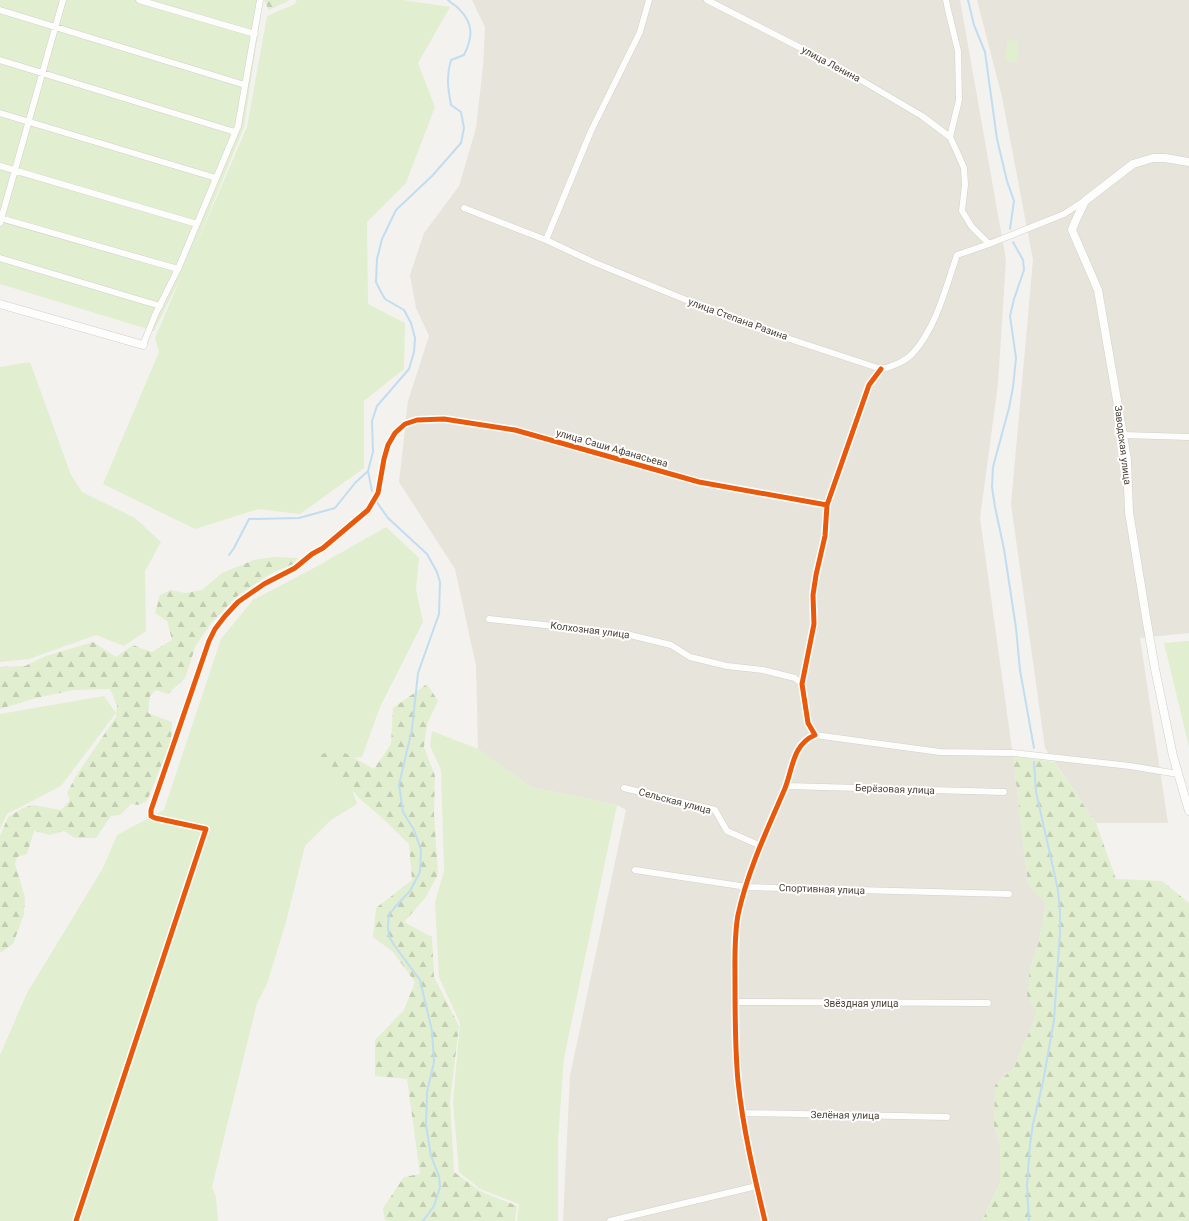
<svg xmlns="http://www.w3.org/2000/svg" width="1189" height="1221" font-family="Roboto,sans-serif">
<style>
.residential{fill:#e7e4dc}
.green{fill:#e1eecf}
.forest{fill:url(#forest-firs)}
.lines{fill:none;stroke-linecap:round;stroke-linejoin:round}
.stream{stroke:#c0ddf1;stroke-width:2}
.minor-casing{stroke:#d2d0cb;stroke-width:7}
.tertiary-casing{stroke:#d2d0cb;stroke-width:9}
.minor{stroke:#fdfdfc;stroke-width:6}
.tertiary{stroke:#fdfdfc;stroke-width:8}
.cycleway-casing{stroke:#fff;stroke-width:8}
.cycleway{stroke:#e8590c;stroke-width:5}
.labels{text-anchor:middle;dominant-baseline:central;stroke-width:4;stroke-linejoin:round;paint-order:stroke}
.street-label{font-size:10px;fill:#4b4439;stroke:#fff}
</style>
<defs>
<pattern id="forest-firs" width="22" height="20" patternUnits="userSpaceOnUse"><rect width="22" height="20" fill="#e1eecf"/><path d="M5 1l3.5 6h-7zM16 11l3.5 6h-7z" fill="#c3cdb2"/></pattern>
</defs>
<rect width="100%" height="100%" fill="#f4f2ee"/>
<path class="residential" d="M472,0H960L1006,260L998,384L980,518L1013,756L1028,885L1046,902L1039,941L1030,969L1037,1013L1014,1068L995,1085L994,1125L1000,1145V1183L982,1221H563L570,1076L626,810L617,805L531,787L478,749L476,666L455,569L399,482L408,401L429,336L416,308L410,275L424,233L459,186L476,128L483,66L485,27Z
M977,0H1189V633L1140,638L1168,823H1096L1045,748L1011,504L1033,260L1002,97Z"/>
<path class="green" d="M0,0H263L244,127L193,252L247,127L267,16L295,4L297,0H403L450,7L418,63L435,107L406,183L367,222L368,304L405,323L404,369L364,401V468L300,514L258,509L195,529L103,484L159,352L155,338L181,277L154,331L0,284Z
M1007,40L1019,41L1017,62L1005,61Z
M30,362L71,475L82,492L135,518L161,542L145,571L146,631L124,646L96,635L29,659L0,662V367Z
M386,527L419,558L416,589L423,622L380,707L362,757L342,759L357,804L331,820L305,846L286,922L267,984L257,1003L212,1187L216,1197L218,1221H0V1055L27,993L103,868L117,835L164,810L221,639L253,600L314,568Z
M1189,641V747L1164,643Z
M104,696L116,713L61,786L7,814L0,829V714Z
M432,731L478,749L531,787L617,805L564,1058L558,1140V1221H517L519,1204L480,1189L459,1172L453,1102L460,1023L439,977L435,902L444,871L441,770L430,746Z"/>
<path class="forest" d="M264,0H290L269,10Z
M273,557L298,558L293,564L270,574L236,597L212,622L196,645L185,678L168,694L156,690L150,696L148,713L172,722L171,741L147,801L138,805L131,804L120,815L111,816L96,838H75L64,831L50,835L34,831L27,854L17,857L15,864L25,897L24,914L13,944L0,953V836L8,817L23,808L33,805L61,810L70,800L67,793L76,776L116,717L117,705L110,689L74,690L36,698L0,709V667L25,666L46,656L93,642L116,657L133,645L152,652L172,640L167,621L155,613L160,595L171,590L185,593L202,590L222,573L254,560Z
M427,684L438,701L427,724L424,747L435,776L434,814L438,874L426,897L404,922L432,937L434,977L459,1026L450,1101L454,1172L480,1191L517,1206L515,1221H385L383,1208L404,1177L420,1174L407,1079L375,1076V1040L404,1010L415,982L393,952L373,937L376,908L412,880L409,844L381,817L359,798L332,766L316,757L336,748L374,769L391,744L393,708Z
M1013,756L1054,762L1096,823L1116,879L1162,881L1189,903V1221H982L1000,1183V1145L994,1125L995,1085L1014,1068L1037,1013L1027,996L1030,969L1039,941L1046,903L1028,885Z"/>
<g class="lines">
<path class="stream" d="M968,0L974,25L985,52L997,139L1007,181L1014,201L1010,229
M1013,242L1023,260L1024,270L1014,299L1010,316L1016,358L1013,387L1009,408L993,467L992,487L995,507L1004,549L1016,628L1020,670L1034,748
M368,471L372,491
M376,501L388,518L427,554L437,572L440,582L439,614L418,673L412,729L399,785L403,812L414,830L421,850L420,872L410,891L395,907L389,915L388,926L389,936L394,945L420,980L432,1031L434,1062L427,1092L426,1125L431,1156L439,1176L440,1187L434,1206L423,1221
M229,555L234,548L249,519L299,518L335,508L355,483L368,471L373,452L372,421L377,406L409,369L414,352L415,338L411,323L404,310L385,299L381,292L376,282L377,259L382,239L396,210L432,176L461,143L464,128L461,112L451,105C448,89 446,76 451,60L464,55C473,37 474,23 458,8C455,5 451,3 448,0
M1029,1221L1027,1185L1030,1144L1033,1124L1043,1082L1054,1020L1060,932V911L1058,890L1036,792L1034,762"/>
<g class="minor-casing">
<path id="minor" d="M139,0L255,34
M707,0L844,70L922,116L950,137L957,152L964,168L965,185L962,211L972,227L989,244
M946,0L948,10L958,51L959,100L950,137
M0,10L245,85
M0,60L235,132
M0,113L216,178
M0,166L197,224
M464,208L546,240L593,262L750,326L881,369C892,367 906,361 913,353C936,328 946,287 957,255L989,244L1064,214L1084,201
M0,218L178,269
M0,223L63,0
M546,240L591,131L640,32L649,0
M0,258L160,306
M143,345L155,315L178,269L238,126L260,0
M1123,435L1189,437
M489,619L626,634L671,645L690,657L727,666L763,670L795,678L802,684
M815,735L940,752L1013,753L1130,766L1178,774
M786,786L1004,792
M624,788L715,810L727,831L761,846
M635,870L747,887L1009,894
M735,1002L988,1003
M743,1113L947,1117
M76,1221L206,829L155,818L151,816V810L209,641L215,629L225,616L238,602L264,584L295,568L312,554L323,548L368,510L378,493L384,459L388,445L395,433L405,424L417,420L444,419L515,430L699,482L827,505
M610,1221L757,1186
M765,1221C754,1175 743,1129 738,1081C735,1049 735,1015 735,982C735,960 734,937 738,915C747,873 766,832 783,793C793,772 791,745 815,735L808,723L802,684L814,624L813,595L816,575L825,536L827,505L869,385L881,369"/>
</g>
<g class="tertiary-casing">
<path id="tertiary" d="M1189,162L1165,158H1153L1133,164L1085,201L1075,222L1072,230L1098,290L1123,435L1127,460L1129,512L1146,617L1155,669L1173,756L1189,811
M0,304L143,345"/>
</g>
<use href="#minor" class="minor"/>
<use href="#tertiary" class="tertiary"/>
<g class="cycleway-casing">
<path id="cycleway" d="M76,1221L206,829L155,818L151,816V810L209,641L215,629L225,616L238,602L264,584L295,568L312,554L323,548L368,510L378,493L384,459L388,445L395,433L405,424L417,420L444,419L515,430L699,482L827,505
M765,1221C754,1175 743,1129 738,1081C735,1049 735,1015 735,982C735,960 734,937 738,915C747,873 766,832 783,793C793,772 791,745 815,735L808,723L802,684L814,624L813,595L816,575L825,536L827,505L869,385L881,369"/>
</g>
<use href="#cycleway" class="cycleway"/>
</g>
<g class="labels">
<g class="street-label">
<text transform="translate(831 64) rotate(28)">улица Ленина</text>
<text transform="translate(738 319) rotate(20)">улица Степана Разина</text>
<text transform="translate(1123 445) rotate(83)">Заводская улица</text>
<text transform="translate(612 448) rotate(16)">улица Саши Афанасьева</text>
<text transform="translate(590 630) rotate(7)">Колхозная улица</text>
<text transform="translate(895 789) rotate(2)">Берёзовая улица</text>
<text transform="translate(675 801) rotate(15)">Сельская улица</text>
<text transform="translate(822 889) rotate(2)">Спортивная улица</text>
<text x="861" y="1003">Звёздная улица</text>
<text transform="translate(845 1115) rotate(1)">Зелёная улица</text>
</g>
</g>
</svg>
